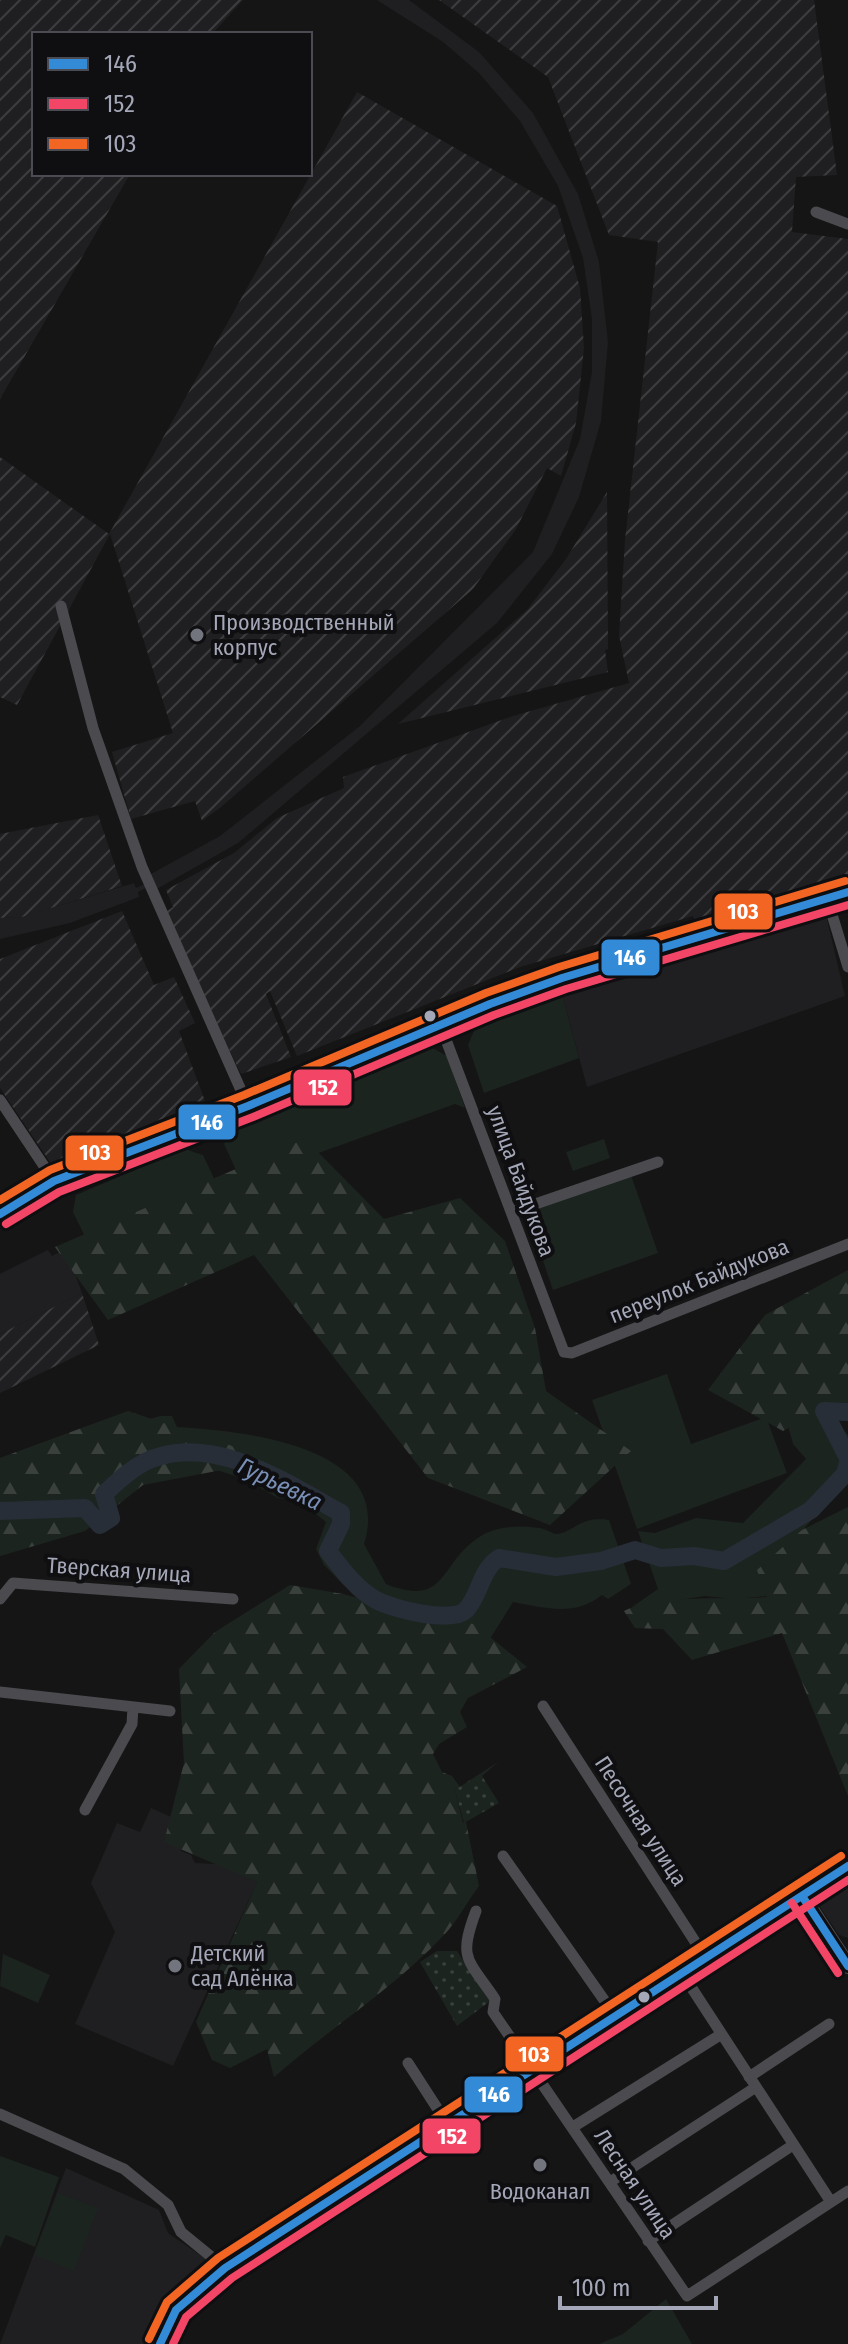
<svg xmlns="http://www.w3.org/2000/svg" width="848" height="2344" font-family="'Fira Sans Condensed',sans-serif">
<style>
.built{fill:#1f1f21}
.industrial{fill:url(#industrial-furrows)}
.green{fill:#1c241f}
.forest{fill:url(#forest-firs)}
.garden{fill:url(#garden-dots)}
.lines{fill:none;stroke-linecap:round;stroke-linejoin:round}
.river{stroke:#272e37;stroke-width:18}
.street{stroke:#4a4a4f;stroke-width:11}
.secondary{stroke:#48494d;stroke-width:16}
.bus-1-casing{stroke:#0f0f11;stroke-width:14}
.bus-2-casing{stroke:#0f0f11;stroke-width:14}
.bus-3-casing{stroke:#0f0f11;stroke-width:14}
.bus-1{stroke:#338bd7;stroke-width:8}
.bus-2{stroke:#f34667;stroke-width:8}
.bus-3{stroke:#f26522;stroke-width:8}
.poi-dot{fill:#72747e;stroke:#0f0f11;stroke-width:3}
.bus-dot{fill:#a4a7b7;stroke:#0f0f11;stroke-width:3}
.labels{text-anchor:middle;dominant-baseline:central;stroke-width:8;stroke-linejoin:round;paint-order:stroke}
.poi-label{font-size:22px;fill:#a4a7b7;stroke:#0f0f11;text-anchor:start}
.street-label{font-size:22px;fill:#a4a7b7;stroke:#0f0f11}
.water-label{font-size:24px;font-style:italic;fill:#798fb5;stroke:#0f0f11}
.line-badge{stroke:#0f0f11;stroke-width:3}
.badge-label{font-size:22px;text-anchor:middle;font-weight:bold;fill:#fff}
</style>
<defs>
<pattern id="industrial-furrows" width="10" height="10" patternUnits="userSpaceOnUse" patternTransform="scale(2)"><rect width="10" height="10" fill="#1f1f21"/><path d="M-1 1l2-2M0 10L10 0M9 11l2-2" fill="none" stroke="#3d3d3f"/></pattern>
<pattern id="forest-firs" width="22" height="20" patternUnits="userSpaceOnUse" patternTransform="scale(2)"><rect width="22" height="20" fill="#1c241f"/><path d="M5 1l3.5 6h-7zM16 11l3.5 6h-7z" fill="#3a413d"/></pattern>
<pattern id="garden-dots" width="8" height="8" patternUnits="userSpaceOnUse" patternTransform="scale(2)"><rect width="8" height="8" fill="#1c241f"/><path d="M2 2h.1M6 6h.1" fill="none" stroke="#3a413d" stroke-width="1.8" stroke-linecap="round"/></pattern>
</defs>
<rect width="100%" height="100%" fill="#151515"/>
<path class="built" d="M377,0H409L479,52L533,113L578,194L599,262L608,342L601,421L579,497L552,554L497,623L238,843L155,890L152,885L138,892L139,897L70,923L0,939V918L21,917L134,883L136,888L151,881L149,875L220,836L360,726L533,552L580,439L592,372V319L583,258L558,186L520,121L479,73L443,42Z
M826,915L845,996L587,1087L562,994Z
M48,1250L52,1256L63,1250L70,1260L82,1293L0,1334V1274Z
M151,1808L189,1825L181,1851L191,1855L195,1863L217,1864L257,1882L173,2066L75,2024L115,1932L91,1883L117,1823L140,1832Z
M848,1884V1938L839,1935L818,1904Z
M66,2168L159,2210L168,2233L206,2259L174,2289L146,2344H0Z"/>
<path class="industrial" d="M0,0H243L212,34H34V174H130L0,399Z
M439,0H814L837,175L796,177L792,232L848,239V875L695,922L693,916L520,967L297,1056L270,991L266,994L291,1057L241,1074L164,913L173,907L166,890L234,853L277,818L344,788L343,777L513,716L629,683L619,636L625,540L658,242L609,235L548,77Z
M357,92L557,206L580,288L584,348L576,423L561,476L547,468L516,529L473,589L221,807L202,821L195,801L131,819L112,752L173,733L110,534L17,705L0,697V457L109,534Z
M607,492L608,649L605,650L608,672L398,724L527,610L566,559Z
M98,815L122,886L22,917L0,918V834Z
M122,911L154,985L174,977L195,1023L179,1031L205,1101L52,1165L0,1088V959Z
M82,1293L99,1345L0,1393V1334Z"/>
<path class="green" d="M562,994L579,1058L484,1093L468,1045L476,1026Z
M427,1045L447,1056L465,1108L455,1104L241,1181L224,1144L231,1128Z
M604,1139L610,1158L573,1171L566,1152Z
M185,1149L203,1155L220,1191L93,1253L73,1212L76,1195Z
M631,1175L658,1253L553,1290L528,1217L534,1208Z
M667,1374L691,1444L766,1417L787,1473L637,1529L592,1400Z
M848,1385V1412L831,1415L848,1435V1477L803,1530L768,1596L734,1599L705,1596L632,1607L658,1589L638,1531L655,1533L696,1518L743,1523L806,1459L793,1444L785,1415Z
M160,1416H172L177,1427C245,1431 395,1446 364,1544L386,1584C450,1609 437,1561 484,1534C499,1526 522,1525 539,1528C545,1528 552,1534 557,1534C572,1533 582,1515 609,1520L631,1584L608,1599L602,1595C574,1617 546,1608 513,1602L490,1639L358,1600L324,1565L316,1549L326,1522L297,1499L278,1498L244,1479L205,1466L139,1481L101,1519L21,1514L0,1464Z
M3,1954L50,1975L38,2003L0,1986Z
M532,2079L539,2087L218,2292L197,2313L177,2344H167L189,2305L225,2276Z
M0,2156L59,2177L35,2247L6,2235L0,2248Z
M58,2193L98,2208L74,2271L34,2255Z
M666,2299L692,2344H599L623,2334Z"/>
<path class="forest" d="M305,1139L384,1219L460,1198L505,1241L535,1328L546,1391L631,1451L550,1525L428,1478L254,1255L108,1320L55,1247Z
M848,1270V1395L783,1431L708,1390L765,1315Z
M128,1411L274,1460L143,1485L85,1531L0,1556V1458Z
M848,1507V1796L782,1633L692,1660L663,1629L635,1628L624,1611C654,1594 731,1600 767,1597L757,1570L802,1530Z
M290,1585L343,1594L432,1619L474,1624L527,1667L468,1698L460,1712L467,1727L439,1744L433,1754L442,1772L452,1776L460,1787L455,1790L463,1823L466,1822L479,1886C467,1902 457,1922 443,1936C393,1989 329,2029 274,2077L267,2049L230,2068L212,2060L196,2022L257,1882L164,1842L184,1763L179,1669L215,1632Z"/>
<path class="garden" d="M498,1762L482,1776L499,1803L464,1823L455,1790Z
M437,1951H457L490,2001L457,2026L420,1962Z"/>
<g class="lines">
<path class="river" d="M848,1412L824,1411L848,1458
M0,1511L85,1508L100,1525L111,1518L104,1494C120,1479 139,1461 161,1456C223,1439 288,1484 341,1513V1524L328,1551C341,1568 356,1589 376,1600C393,1609 452,1624 466,1610C481,1594 480,1570 499,1558L556,1567L601,1561L635,1550L661,1558L694,1556L724,1561L811,1510L845,1474L848,1463"/>
<path class="street" d="M816,212L848,224
M61,606L93,728L142,867L248,1106
M827,898L848,967
M440,1024L564,1352L572,1353L848,1244
M0,1100L54,1181
M512,1212L658,1162
M0,1599L13,1583L233,1599
M0,1692L170,1711
M543,1706L705,1957
M85,1810L132,1724L133,1707
M503,1856L616,2017
M476,1911C458,1959 467,1958 495,1999L493,2012L687,2296L848,2191
M682,1973L831,2202
M408,2063L448,2125
M749,2077L829,2024
M0,2114L124,2169L168,2205L181,2232L225,2268
M573,2127L720,2035
M610,2182L756,2087
M648,2241L793,2145"/>
<path class="secondary" d="M0,1214L54,1181L248,1106L490,1004L562,978L848,892
M802,1896L848,1966"/>
<g class="bus-1-casing">
<path id="bus-1" d="M0,1214L54,1181L248,1106L490,1004L562,978L848,892
M802,1896L848,1966
M160,2344L176,2310L225,2268L848,1866"/>
</g>
<g class="bus-2-casing">
<path id="bus-2" d="M6,1224L59,1192L253,1117L494,1015L566,989L848,905
M792,1903L838,1973
M173,2344L186,2317L232,2278L848,1880"/>
</g>
<g class="bus-3-casing">
<path id="bus-3" d="M0,1200L50,1170L244,1095L486,993L559,967L845,881
M149,2339L167,2302L218,2258L841,1856"/>
</g>
<use href="#bus-1" class="bus-1"/>
<use href="#bus-2" class="bus-2"/>
<use href="#bus-3" class="bus-3"/>
</g>
<g class="poi-dot">
<circle cx="197" cy="635" r="8"/>
<circle cx="175" cy="1966" r="8"/>
<circle cx="540" cy="2165" r="8"/>
</g>
<g class="bus-dot">
<circle cx="430" cy="1016" r="7"/>
<circle cx="644" cy="1997" r="7"/>
</g>
<g class="labels">
<g class="poi-label">
<text x="213" y="622">Производственный<tspan x="213" dy="25">корпус</tspan></text>
<text x="191" y="1953">Детский<tspan x="191" dy="25">сад Алёнка</tspan></text>
<text x="540" y="2191" text-anchor="middle">Водоканал</text>
</g>
<g class="street-label">
<text transform="translate(521 1181) rotate(70)">улица Байдукова</text>
<text transform="translate(699 1281) rotate(-22)">переулок Байдукова</text>
<text transform="translate(119 1570) rotate(4)">Тверская улица</text>
<text transform="translate(641 1821) rotate(57)">Песочная улица</text>
<text transform="translate(635 2184) rotate(56)">Лесная улица</text>
</g>
<g class="water-label">
<text transform="translate(280 1484) rotate(26)">Гурьевка</text>
</g>
</g>
<g class="line-badge">
<rect x="713" y="892" width="61" height="39" rx="8" fill="#f26522"/>
<rect x="600" y="938" width="61" height="39" rx="8" fill="#338bd7"/>
<rect x="292" y="1068" width="61" height="39" rx="8" fill="#f34667"/>
<rect x="177" y="1103" width="60" height="38" rx="8" fill="#338bd7"/>
<rect x="64" y="1134" width="61" height="38" rx="8" fill="#f26522"/>
<rect x="504" y="2035" width="61" height="38" rx="8" fill="#f26522"/>
<rect x="463" y="2075" width="61" height="39" rx="8" fill="#338bd7"/>
<rect x="421" y="2117" width="61" height="38" rx="8" fill="#f34667"/>
</g>
<g class="badge-label">
<text x="743" y="919">103</text>
<text x="630" y="965">146</text>
<text x="323" y="1095">152</text>
<text x="207" y="1130">146</text>
<text x="95" y="1160">103</text>
<text x="534" y="2062">103</text>
<text x="494" y="2102">146</text>
<text x="452" y="2144">152</text>
</g>
<rect x="32" y="32" width="280" height="144" fill="#0f0f11" stroke="#4b4c53" stroke-width="2"/>
<rect x="48" y="58" width="40" height="12" fill="#338bd7" stroke="#4b4c53" stroke-width="2"/>
<text x="104" y="72" font-size="24" fill="#a4a7b7">146</text>
<rect x="48" y="98" width="40" height="12" fill="#f34667" stroke="#4b4c53" stroke-width="2"/>
<text x="104" y="112" font-size="24" fill="#a4a7b7">152</text>
<rect x="48" y="138" width="40" height="12" fill="#f26522" stroke="#4b4c53" stroke-width="2"/>
<text x="104" y="152" font-size="24" fill="#a4a7b7">103</text>
<path d="M560 2296v12h156v-12" fill="none" stroke="#a4a7b7" stroke-width="4"/>
<text x="572" y="2296" font-size="24" fill="#a4a7b7" stroke="#0f0f11" stroke-width="6" paint-order="stroke">100 m</text>
</svg>
